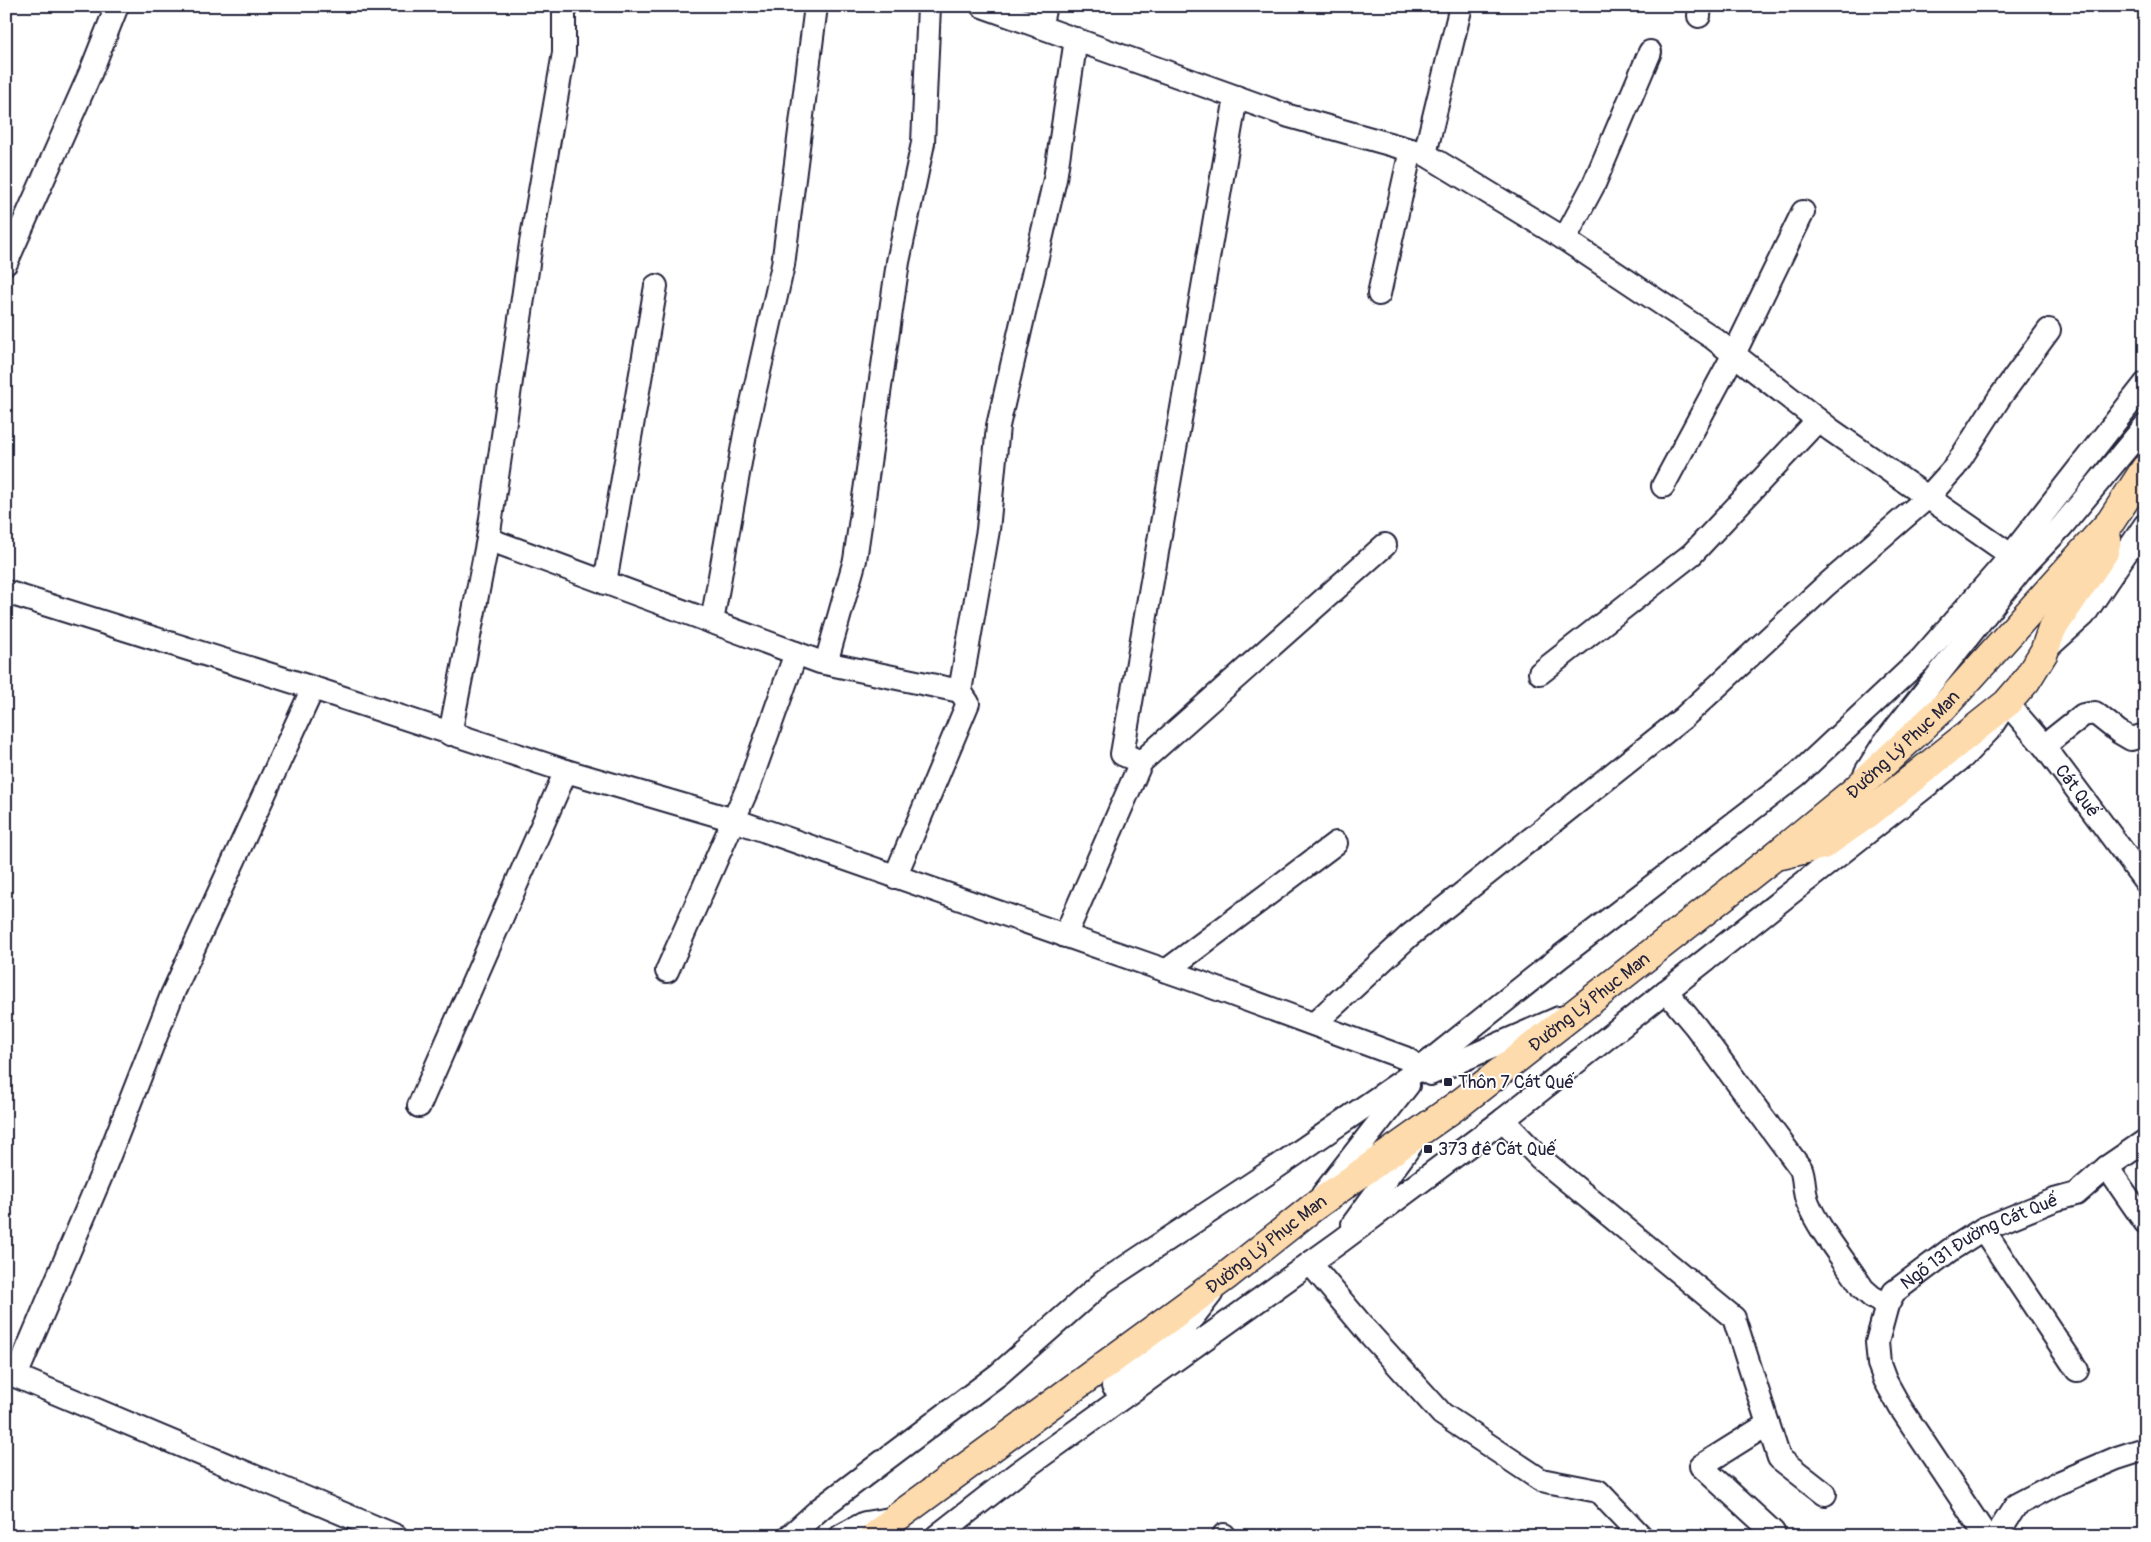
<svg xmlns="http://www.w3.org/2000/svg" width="2151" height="1542" font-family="Pangolin,sans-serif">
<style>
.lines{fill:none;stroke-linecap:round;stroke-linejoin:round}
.minor-casing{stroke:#22223b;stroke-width:26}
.major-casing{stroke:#22223b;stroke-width:31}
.minor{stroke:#fff;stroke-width:22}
.major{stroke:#fedbac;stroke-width:28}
.poi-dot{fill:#22223b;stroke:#fff;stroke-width:2}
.labels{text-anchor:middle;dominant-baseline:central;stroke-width:4;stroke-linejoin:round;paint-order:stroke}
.street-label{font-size:18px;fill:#22223b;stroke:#fff}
.poi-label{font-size:18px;fill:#22223b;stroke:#fff;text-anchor:start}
</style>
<rect width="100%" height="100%" fill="#fff"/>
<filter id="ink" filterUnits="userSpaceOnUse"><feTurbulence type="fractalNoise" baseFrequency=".02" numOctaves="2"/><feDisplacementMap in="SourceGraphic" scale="10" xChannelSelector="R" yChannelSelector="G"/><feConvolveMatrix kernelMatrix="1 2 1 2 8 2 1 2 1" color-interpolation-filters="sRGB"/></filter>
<g filter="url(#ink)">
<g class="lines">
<g class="minor-casing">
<g id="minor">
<path d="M982,6L1289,116L1425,154L1563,238L1713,338L1831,430L2025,565"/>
<path d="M1699,16L1700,6"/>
<path d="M1040,27L1045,6"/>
<path d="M1425,154L1461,6"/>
<path d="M1563,238L1570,229L1594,184L1650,52"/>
<path d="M6,263L90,74L117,6"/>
<path d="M1379,294L1411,150"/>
<path d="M1663,486L1734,354L1803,212"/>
<path d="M488,539L531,243L564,53V6"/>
<path d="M605,583L656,286"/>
<path d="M6,592L313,688L566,771L419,1106"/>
<path d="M712,622L745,434L783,265L816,6"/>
<path d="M2045,650L2084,615L2145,525"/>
<path d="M826,663L855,560L898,262L923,143L929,6"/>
<path d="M1540,673L1692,554L1818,420"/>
<path d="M450,734L488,539L820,662L960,691L988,530L998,426L1055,179L1076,39"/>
<path d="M2044,746L2083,715L2095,713L2119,732L2131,739L2145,735"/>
<path d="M1141,762L1385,545"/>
<path d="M566,771L734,820L1196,981L1405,1058L1430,1074L1559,1018"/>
<path d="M1866,772L1884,743L2025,565L2062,526L2145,426"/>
<path d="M895,877L968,703L960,691"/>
<path d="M1065,936L1141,762L1122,754L1236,97"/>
<path d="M667,971L749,785L796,653"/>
<path d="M1166,971L1336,843"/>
<path d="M1666,991L1696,1027L1801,1169C1805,1180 1803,1191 1808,1203C1820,1232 1846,1262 1863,1289L1872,1297L1887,1305"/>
<path d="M1314,1024L1409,936L1683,718L1824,587L1928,497L1955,467L2000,397L2049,330"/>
<path d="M1503,1120L1540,1158L1734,1318L1779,1458L1825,1494"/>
<path d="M2107,1167L2145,1222"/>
<path d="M1323,1194L1408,1085"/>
<path d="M1353,1224L1414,1141"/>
<path d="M1983,1229L2077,1370"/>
<path d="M1310,1263L1366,1330L1442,1414L1541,1480L1598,1491L1641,1536"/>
<path d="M6,1372L396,1536"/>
<path d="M16,1376L101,1176L172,995L313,688"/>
<path d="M1113,1386L1186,1326L1211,1294"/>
<path d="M1768,1424L1701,1466L1773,1532L1769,1536"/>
<path d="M790,1536L821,1508L999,1374L1103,1282L1268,1173L1421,1068L1560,957L1797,775L1921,659L2004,564L2145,384"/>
<path d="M841,1536L865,1523L896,1518"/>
<path id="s1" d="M937,1536L1019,1472L1341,1241L1503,1120L1963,757L1989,730L2007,703L2044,746L2145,881"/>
<path d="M1224,1536V1535"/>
<path id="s2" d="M1986,1536L1900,1407L1885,1380L1879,1364L1877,1342L1887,1305L1894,1292L1950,1250L1983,1229L2054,1200L2076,1194L2107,1167L2145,1141"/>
<path d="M1996,1536L2016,1505L2056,1484L2117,1458L2145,1449"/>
</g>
</g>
<g class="major-casing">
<g id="major">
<path d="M1782,855L1823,845L1869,813L2007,703L2026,681L2044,652L2052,629L2104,552L2107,539"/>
<path id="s3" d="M875,1536L896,1518L1225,1277L1312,1208L1463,1101L1775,856L1853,792L1942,709L2111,521L2145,469"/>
</g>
</g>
<use href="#minor" class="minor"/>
<use href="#major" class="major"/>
</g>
</g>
<g class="poi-dot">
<rect x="1443" y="1077" width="10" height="10" rx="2.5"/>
<rect x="1423" y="1144" width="10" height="10" rx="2.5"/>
</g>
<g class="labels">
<g class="street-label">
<text stroke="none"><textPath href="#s3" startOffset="1298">Đường Lý Phục Man</textPath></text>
<text stroke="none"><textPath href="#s1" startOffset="1471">Cát Quế</textPath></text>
<text stroke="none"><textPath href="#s3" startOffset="892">Đường Lý Phục Man</textPath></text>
<text stroke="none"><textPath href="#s2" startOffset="378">Ngõ 131 Đường Cát Quế</textPath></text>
<text stroke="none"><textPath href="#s3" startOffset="488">Đường Lý Phục Man</textPath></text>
</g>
<g class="poi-label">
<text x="1458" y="1082">Thôn 7 Cát Quế</text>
<text x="1438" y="1149">373 đê Cát Quế</text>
</g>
</g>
<rect width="2151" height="1542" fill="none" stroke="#fff" stroke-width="25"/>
<rect x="12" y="12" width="2126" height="1517" fill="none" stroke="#22223b" stroke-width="2" filter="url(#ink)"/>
</svg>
